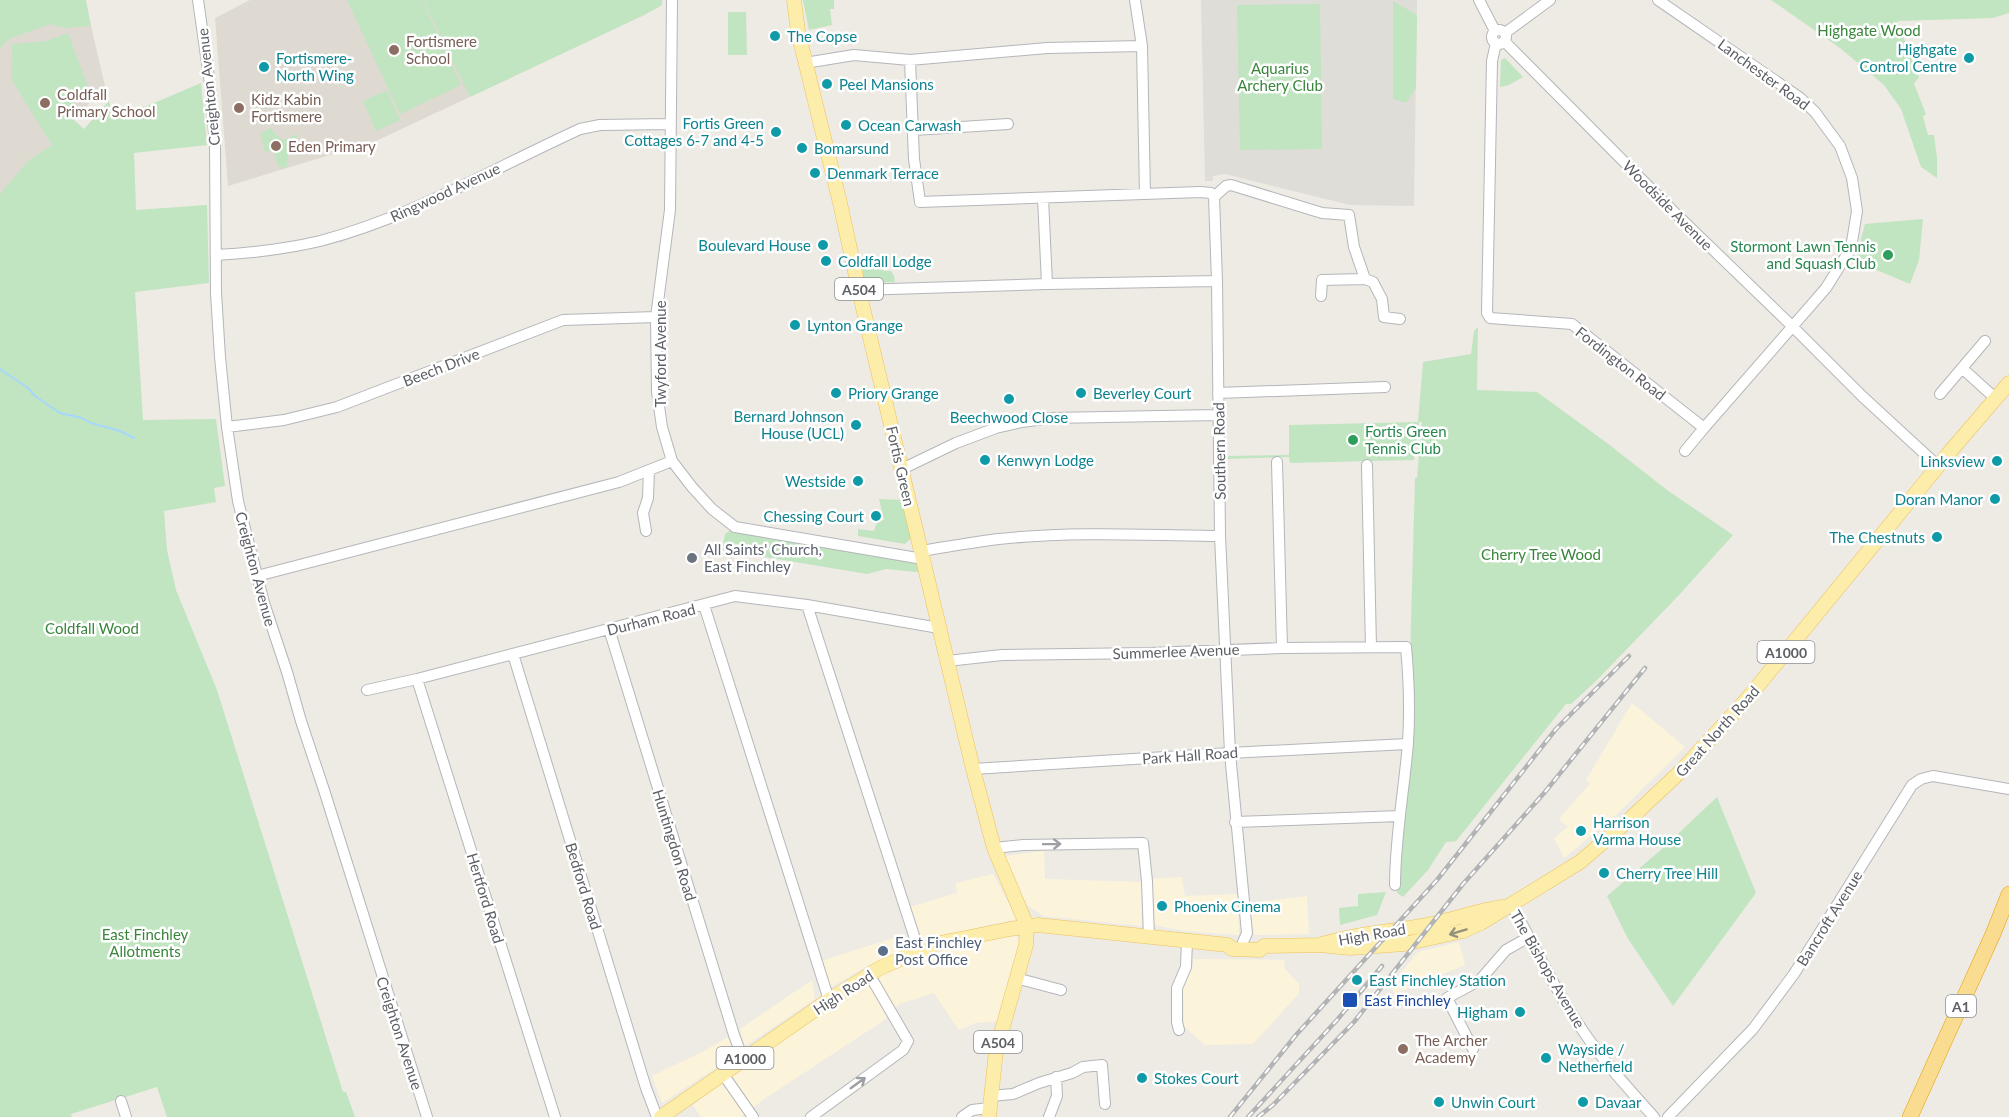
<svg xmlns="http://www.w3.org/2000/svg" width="2009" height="1117" font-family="Lato,sans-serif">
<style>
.commercial{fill:#fcf4da}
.industrial{fill:#dfddd8}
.education{fill:#dedad2}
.green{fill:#c1e4c1}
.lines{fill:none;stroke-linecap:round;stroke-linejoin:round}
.stream{stroke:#a6d8fc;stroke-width:2}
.minor-casing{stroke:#b4b6ba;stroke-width:12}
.major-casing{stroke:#ecc15e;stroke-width:15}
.highway-casing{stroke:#e89e09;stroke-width:16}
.minor{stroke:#fff;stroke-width:10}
.major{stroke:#fcedaa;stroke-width:14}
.highway{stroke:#f9dc8f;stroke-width:15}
.rail-casing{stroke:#b2b3b4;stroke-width:4.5}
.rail{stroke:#fff;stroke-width:2;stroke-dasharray:7;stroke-linecap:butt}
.minor-bridge-casing{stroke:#b4b6ba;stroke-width:12;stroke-linecap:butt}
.minor-bridge{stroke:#fff;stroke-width:10}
.oneway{stroke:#9d9fa2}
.oneway2{stroke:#94917c}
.culture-dot{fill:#0f9aa8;stroke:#fff;stroke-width:2}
.education-dot{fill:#8d6e63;stroke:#fff;stroke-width:2}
.leisure-dot{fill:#2e9e5b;stroke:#fff;stroke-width:2}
.worship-dot{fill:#6b7280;stroke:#fff;stroke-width:2}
.service-dot{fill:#5c6f8a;stroke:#fff;stroke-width:2}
.transit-dot{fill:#1a4fb4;stroke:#fff;stroke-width:2}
.labels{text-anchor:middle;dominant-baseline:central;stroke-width:5;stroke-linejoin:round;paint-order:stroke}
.shield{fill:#fff;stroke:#8d8f92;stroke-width:1.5}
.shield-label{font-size:14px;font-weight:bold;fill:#5c5f64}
.park-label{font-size:15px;fill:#39853b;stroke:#fff}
.culture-label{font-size:15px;fill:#0d838f;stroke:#fff;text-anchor:start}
.education-label{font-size:15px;fill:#785e54;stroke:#fff;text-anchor:start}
.street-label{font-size:15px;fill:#5c5f64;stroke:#fff}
.leisure-label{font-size:15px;fill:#27864d;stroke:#fff;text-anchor:end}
.worship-label{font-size:15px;fill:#5b616d;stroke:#fff;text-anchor:start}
.service-label{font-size:15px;fill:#4e5e75;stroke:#fff;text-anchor:start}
.transit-label{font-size:15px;fill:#164399;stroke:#fff;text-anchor:start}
</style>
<rect width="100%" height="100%" fill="#eeebe4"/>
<path class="commercial" d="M1632,703L1685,747L1619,812L1564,858L1554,838L1568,827L1559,819L1590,784L1586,780Z
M1044,851L1045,879L1142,882V926L1044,916L1027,905L1006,865L1005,856Z
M993,874L1017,919L919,941L910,907L957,893L956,883Z
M1182,877L1185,896L1238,894L1239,935L1184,931L1154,925L1151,879Z
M1307,896L1309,934L1254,935L1249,903Z
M903,935L907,948L867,966L829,988L821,961Z
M1016,935L1020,942L997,1021L975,1023L959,1030L934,993L899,1004L883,1021L764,1099L741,1117H701L693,1105L735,1072L859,990L858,987L886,970L888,973L936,952L984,942V938Z
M1459,942L1465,965L1394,994L1391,985L1418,952Z
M1193,959L1284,960L1285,969L1299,984V993L1253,1044L1205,1045L1184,1026L1183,990L1193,965Z
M812,980L815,999L745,1046L740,1029Z
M728,1037L734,1056L662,1103L652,1076L704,1051Z"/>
<path class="industrial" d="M1201,0H1417L1414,206L1350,205L1225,174L1213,176V181H1205Z"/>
<path class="education" d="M0,0H85L105,86L74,120L0,221Z
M250,0H662V5L644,15L376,141L228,186L215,18Z"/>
<path class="green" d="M0,0H86L91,26L64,28L50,24L9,39L0,48Z
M347,0H422L461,85L400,114Z
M423,0H662V5L644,15L470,97Z
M803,0H834V9H830L832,25L809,30Z
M1771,0H2009V13L1993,18L1897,21L1919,77L1914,84L1926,114L1923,116L1928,135H1934L1937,158V178L1921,167L1901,109L1884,85L1840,48Z
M1393,1L1417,15L1416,88L1406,103L1393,99Z
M1320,4L1322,149L1240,150L1237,5Z
M728,12H746L747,55H728Z
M68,33L88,87L73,102L74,120L84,129L109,101L113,117L147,106L201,83L207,145L134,153L136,210L207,205L209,283L135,292L143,420L216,419L225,486L214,488L216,502L164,511L167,550L176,590L217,690L343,1092H346L355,1117H167L157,1087L71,1114L72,1117H0V194L29,160L52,145L11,79L12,44L46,41Z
M1505,58L1523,77L1509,85L1500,87L1501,60Z
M387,90L400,120L376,131L363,101Z
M271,128L277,136L284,140L298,134V140L293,155H288L287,166L283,169L277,164L274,153L269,150L267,153L263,149L264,147L260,133Z
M1923,219L1919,260L1910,284L1855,261L1865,224Z
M882,260L883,271H891L894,276L895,282L864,283L860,265Z
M1478,327L1477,390L1537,392L1607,443L1667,490L1733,535L1680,594L1597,680L1571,704H1566L1456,841L1446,842L1428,870L1403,897L1397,893L1410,658L1415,478H1417L1422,422H1419L1414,460L1290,463L1289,457L1226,459V456L1289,455V425L1418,422L1423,362L1471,354L1474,331Z
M879,499L902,500L911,538L905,544L858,536V529L874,531L877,522L884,520Z
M735,527L923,559L926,573L886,569L867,574L722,550L725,534Z
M1717,797L1756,893L1673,1006L1627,937L1607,896L1663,848Z
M1386,892L1377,915L1340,925L1339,908L1358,906V894Z"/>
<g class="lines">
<path class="stream" d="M0,369L28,388L35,396L60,413L82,418L91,423L120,431L134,438"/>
<g class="minor-casing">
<path id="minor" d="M198,0L210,84L215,145L216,293L220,357L227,427L238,501L264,603L287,672L301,721L324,790L427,1117
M672,0L670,210L656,317L657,392L662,427L672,461L692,487L712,509L735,527L923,559
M1135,0L1142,46L1145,194
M1479,0L1495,31
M1492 37a7 7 0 1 1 14 0a7 7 0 1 1-14 0Z
M1505,33L1550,0
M1504,41L1673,211L1792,326L1858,392
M1496,43L1492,61L1487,313L1490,318L1572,324L1704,428L1826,288L1851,248L1857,211L1852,178L1840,146L1815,112L1799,97L1658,0
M910,60L914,159L920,202L1200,192L1211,193L1214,197
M805,63L854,55L910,60L1047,48L1142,46
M914,130L1008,124
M1214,197L1217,281L1220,536L1230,753L1247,933L1243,942
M1214,197L1226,186L1231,185L1322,213L1349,215L1354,247L1365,279
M1043,198L1047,284
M216,255C251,253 286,249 320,241C405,219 484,174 563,137L580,129L600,125L669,124
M859,290L1047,284L1217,281
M1321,296L1322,280L1365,279L1373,282L1382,299L1384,317L1400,319
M1963,369L1995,398
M1218,393L1385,387
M1940,394L1985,341
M1863,397L1938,466
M227,427L284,420L337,407L563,320L656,317
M1685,451L1704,428
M1277,462L1282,648
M1367,465L1371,647
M902,469L956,443L996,428L1022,422L1051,418L1218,415
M646,531L643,513L648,498L649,470
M921,551C947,547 973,542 999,539C1072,531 1146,535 1220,536
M257,576L619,482L672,461
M704,605L829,1000
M807,605L919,951
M609,629L734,1035L743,1059
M513,654L646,1088L657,1117
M947,661L1002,655L1150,653L1282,648L1406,647C1409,679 1410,711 1408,743C1404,791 1395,838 1395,885
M417,679L555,1117
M367,690L417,679L735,596L807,605L939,628
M973,769L1230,753L1407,744
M1235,822L1400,816
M994,848L1023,845L1143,843L1147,881L1149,937
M1511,904C1534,945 1554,989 1581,1028C1602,1060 1628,1088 1654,1117
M1016,978L1061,990
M1179,1030L1177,1022V988L1186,967L1187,941
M1473,1049L1447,998L1480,980L1506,950L1529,937
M723,1074L753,1117
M990,1096L1013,1094L1039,1083L1072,1073L1083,1067L1102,1065L1105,1104
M121,1101L126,1117
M811,1117L903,1050L908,1041L869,974
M962,1117L972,1110L989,1108
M1049,1117L1057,1096L1056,1077
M1668,1117L1753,1029L1794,974L1912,785L1921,779L1933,776L2009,789"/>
</g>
<g class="major-casing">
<path id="major" d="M794,0L798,32L840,203L863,308L973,769L994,848L1027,926L1026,945L996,1051L989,1117
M1322,944C1356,933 1391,932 1426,925C1452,920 1476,911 1502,907
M661,1117L829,1000L880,968L935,944L1010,929L1038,925L1228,945L1232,949L1260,950L1264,946L1320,945L1350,948L1404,944L1463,931L1481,923L1580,862L1631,818L1681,771L1747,699L1948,454L2009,383"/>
</g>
<g class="highway-casing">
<path id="highway" d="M1910,1117L1993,934L2009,894"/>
</g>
<use href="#minor" class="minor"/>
<use href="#major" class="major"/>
<use href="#highway" class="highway"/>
<g class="rail-casing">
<path id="rail" d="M1230,1117L1296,1035L1437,880L1556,729L1629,656
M1248,1117L1337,1020L1382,966
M1258,1117L1273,1105L1354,1022L1463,884L1545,792L1645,668"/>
</g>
<use href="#rail" class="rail"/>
<g class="minor-bridge-casing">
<path id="minor-bridge" d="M1858,392L1863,397"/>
</g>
<use href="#minor-bridge" class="minor-bridge"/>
</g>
<defs><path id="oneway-shaft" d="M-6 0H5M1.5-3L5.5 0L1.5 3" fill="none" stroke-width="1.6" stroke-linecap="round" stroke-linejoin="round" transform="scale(1.5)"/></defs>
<g class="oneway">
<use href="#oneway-shaft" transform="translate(1052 844) rotate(-1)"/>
<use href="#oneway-shaft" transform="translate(858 1083) rotate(-36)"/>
</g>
<use class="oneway2" href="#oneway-shaft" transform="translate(1458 932) rotate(163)"/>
<g class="culture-dot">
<circle cx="775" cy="36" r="6"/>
<circle cx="1969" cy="58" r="6"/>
<circle cx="264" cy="67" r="6"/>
<circle cx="827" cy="84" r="6"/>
<circle cx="846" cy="125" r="6"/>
<circle cx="776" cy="132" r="6"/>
<circle cx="802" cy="148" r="6"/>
<circle cx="815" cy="173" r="6"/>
<circle cx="823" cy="245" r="6"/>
<circle cx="826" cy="261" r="6"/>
<circle cx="795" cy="325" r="6"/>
<circle cx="836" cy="393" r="6"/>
<circle cx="1081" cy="393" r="6"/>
<circle cx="1009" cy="399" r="6"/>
<circle cx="856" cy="425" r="6"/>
<circle cx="985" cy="460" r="6"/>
<circle cx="1997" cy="461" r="6"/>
<circle cx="858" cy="481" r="6"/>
<circle cx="1995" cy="499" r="6"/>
<circle cx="876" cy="516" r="6"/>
<circle cx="1937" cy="537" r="6"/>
<circle cx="1581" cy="831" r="6"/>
<circle cx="1604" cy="873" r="6"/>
<circle cx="1162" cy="906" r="6"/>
<circle cx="1357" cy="980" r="6"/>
<circle cx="1520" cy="1012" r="6"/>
<circle cx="1546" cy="1058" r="6"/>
<circle cx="1142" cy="1078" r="6"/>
<circle cx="1439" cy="1102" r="6"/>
<circle cx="1583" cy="1102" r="6"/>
</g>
<g class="education-dot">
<circle cx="394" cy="50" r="6"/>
<circle cx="45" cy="103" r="6"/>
<circle cx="239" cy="108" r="6"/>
<circle cx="276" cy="146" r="6"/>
<circle cx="1403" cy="1049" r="6"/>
</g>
<g class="leisure-dot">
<circle cx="1888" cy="255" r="6"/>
<circle cx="1353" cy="440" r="6"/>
</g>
<circle class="worship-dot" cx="692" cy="558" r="6"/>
<circle class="service-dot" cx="883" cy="951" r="6"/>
<rect class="transit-dot" x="1342" y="992" width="16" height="16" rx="3"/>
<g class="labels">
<g class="shield">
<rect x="835" y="278" width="48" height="22" rx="4.5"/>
<rect x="1757.5" y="641" width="57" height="22" rx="4.5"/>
<rect x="1946" y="995" width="30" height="22" rx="4.5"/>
<rect x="974" y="1031" width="48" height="22" rx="4.5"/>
<rect x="716.5" y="1047" width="57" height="22" rx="4.5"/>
</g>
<g class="shield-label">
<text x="859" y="289">A504</text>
<text x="1786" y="652">A1000</text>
<text x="1961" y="1006">A1</text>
<text x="998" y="1042">A504</text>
<text x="745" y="1058">A1000</text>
</g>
<g class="park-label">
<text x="1869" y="30">Highgate Wood</text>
<text x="1280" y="68">Aquarius<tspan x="1280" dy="17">Archery Club</tspan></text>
<text x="1541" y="554">Cherry Tree Wood</text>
<text x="92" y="628">Coldfall Wood</text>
<text x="145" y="934">East Finchley<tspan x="145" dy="17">Allotments</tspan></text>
</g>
<g class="culture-label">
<text x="787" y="36">The Copse</text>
<text x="1957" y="49" text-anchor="end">Highgate<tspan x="1957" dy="17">Control Centre</tspan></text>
<text x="276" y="58">Fortismere-<tspan x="276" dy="17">North Wing</tspan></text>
<text x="839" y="84">Peel Mansions</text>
<text x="764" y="123" text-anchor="end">Fortis Green<tspan x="764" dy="17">Cottages 6-7 and 4-5</tspan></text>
<text x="858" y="125">Ocean Carwash</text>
<text x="814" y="148">Bomarsund</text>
<text x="827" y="173">Denmark Terrace</text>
<text x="811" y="245" text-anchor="end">Boulevard House</text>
<text x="838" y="261">Coldfall Lodge</text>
<text x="807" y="325">Lynton Grange</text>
<text x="848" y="393">Priory Grange</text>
<text x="1093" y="393">Beverley Court</text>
<text x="844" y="416" text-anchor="end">Bernard Johnson<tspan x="844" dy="17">House (UCL)</tspan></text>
<text x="1009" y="417" text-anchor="middle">Beechwood Close</text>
<text x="997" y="460">Kenwyn Lodge</text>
<text x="1985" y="461" text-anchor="end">Linksview</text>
<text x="846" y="481" text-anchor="end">Westside</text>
<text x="1983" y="499" text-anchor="end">Doran Manor</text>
<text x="864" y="516" text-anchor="end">Chessing Court</text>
<text x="1925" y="537" text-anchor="end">The Chestnuts</text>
<text x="1593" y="822">Harrison<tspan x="1593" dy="17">Varma House</tspan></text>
<text x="1616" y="873">Cherry Tree Hill</text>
<text x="1174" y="906">Phoenix Cinema</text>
<text x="1369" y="980">East Finchley Station</text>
<text x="1508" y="1012" text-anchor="end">Higham</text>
<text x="1558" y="1049">Wayside /<tspan x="1558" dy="17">Netherfield</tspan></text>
<text x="1154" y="1078">Stokes Court</text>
<text x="1451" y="1102">Unwin Court</text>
<text x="1595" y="1102">Davaar</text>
</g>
<g class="education-label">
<text x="406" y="41">Fortismere<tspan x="406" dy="17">School</tspan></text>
<text x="57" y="94">Coldfall<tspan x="57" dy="17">Primary School</tspan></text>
<text x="251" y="99">Kidz Kabin<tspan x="251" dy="17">Fortismere</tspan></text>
<text x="288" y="146">Eden Primary</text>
<text x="1415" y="1040">The Archer<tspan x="1415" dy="17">Academy</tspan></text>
</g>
<g class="street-label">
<text transform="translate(1764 74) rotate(36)">Lanchester Road</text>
<text transform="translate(208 87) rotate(-96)">Creighton Avenue</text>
<text transform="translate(445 192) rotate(-25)">Ringwood Avenue</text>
<text transform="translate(1668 205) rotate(45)">Woodside Avenue</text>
<text transform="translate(660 354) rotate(-90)">Twyford Avenue</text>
<text transform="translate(1621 363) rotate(38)">Fordington Road</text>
<text transform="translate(441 367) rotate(-21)">Beech Drive</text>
<text transform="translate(1219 451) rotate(-91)">Southern Road</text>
<text transform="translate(901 466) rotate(77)">Fortis Green</text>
<text transform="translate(256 569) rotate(75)">Creighton Avenue</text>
<text transform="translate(651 619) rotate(-14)">Durham Road</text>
<text transform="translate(1176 651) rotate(-2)">Summerlee Avenue</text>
<text transform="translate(1717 731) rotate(-48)">Great North Road</text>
<text transform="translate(1190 755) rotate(-4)">Park Hall Road</text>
<text transform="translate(675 845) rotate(73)">Huntingdon Road</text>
<text transform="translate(584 886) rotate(73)">Bedford Road</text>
<text transform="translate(486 898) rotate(73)">Hertford Road</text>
<text transform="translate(1829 918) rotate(-58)">Bancroft Avenue</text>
<text transform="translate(1372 934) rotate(-10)">High Road</text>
<text transform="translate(1548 969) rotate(60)">The Bishops Avenue</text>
<text transform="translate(843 992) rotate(-33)">High Road</text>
<text transform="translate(400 1033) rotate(72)">Creighton Avenue</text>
</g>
<g class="leisure-label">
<text x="1876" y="246">Stormont Lawn Tennis<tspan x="1876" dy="17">and Squash Club</tspan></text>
<text x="1365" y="431" text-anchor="start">Fortis Green<tspan x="1365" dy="17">Tennis Club</tspan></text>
</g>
<g class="worship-label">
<text x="704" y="549">All Saints' Church,<tspan x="704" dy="17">East Finchley</tspan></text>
</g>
<g class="service-label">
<text x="895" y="942">East Finchley<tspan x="895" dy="17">Post Office</tspan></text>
</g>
<g class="transit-label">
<text x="1364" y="1000">East Finchley</text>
</g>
</g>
</svg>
